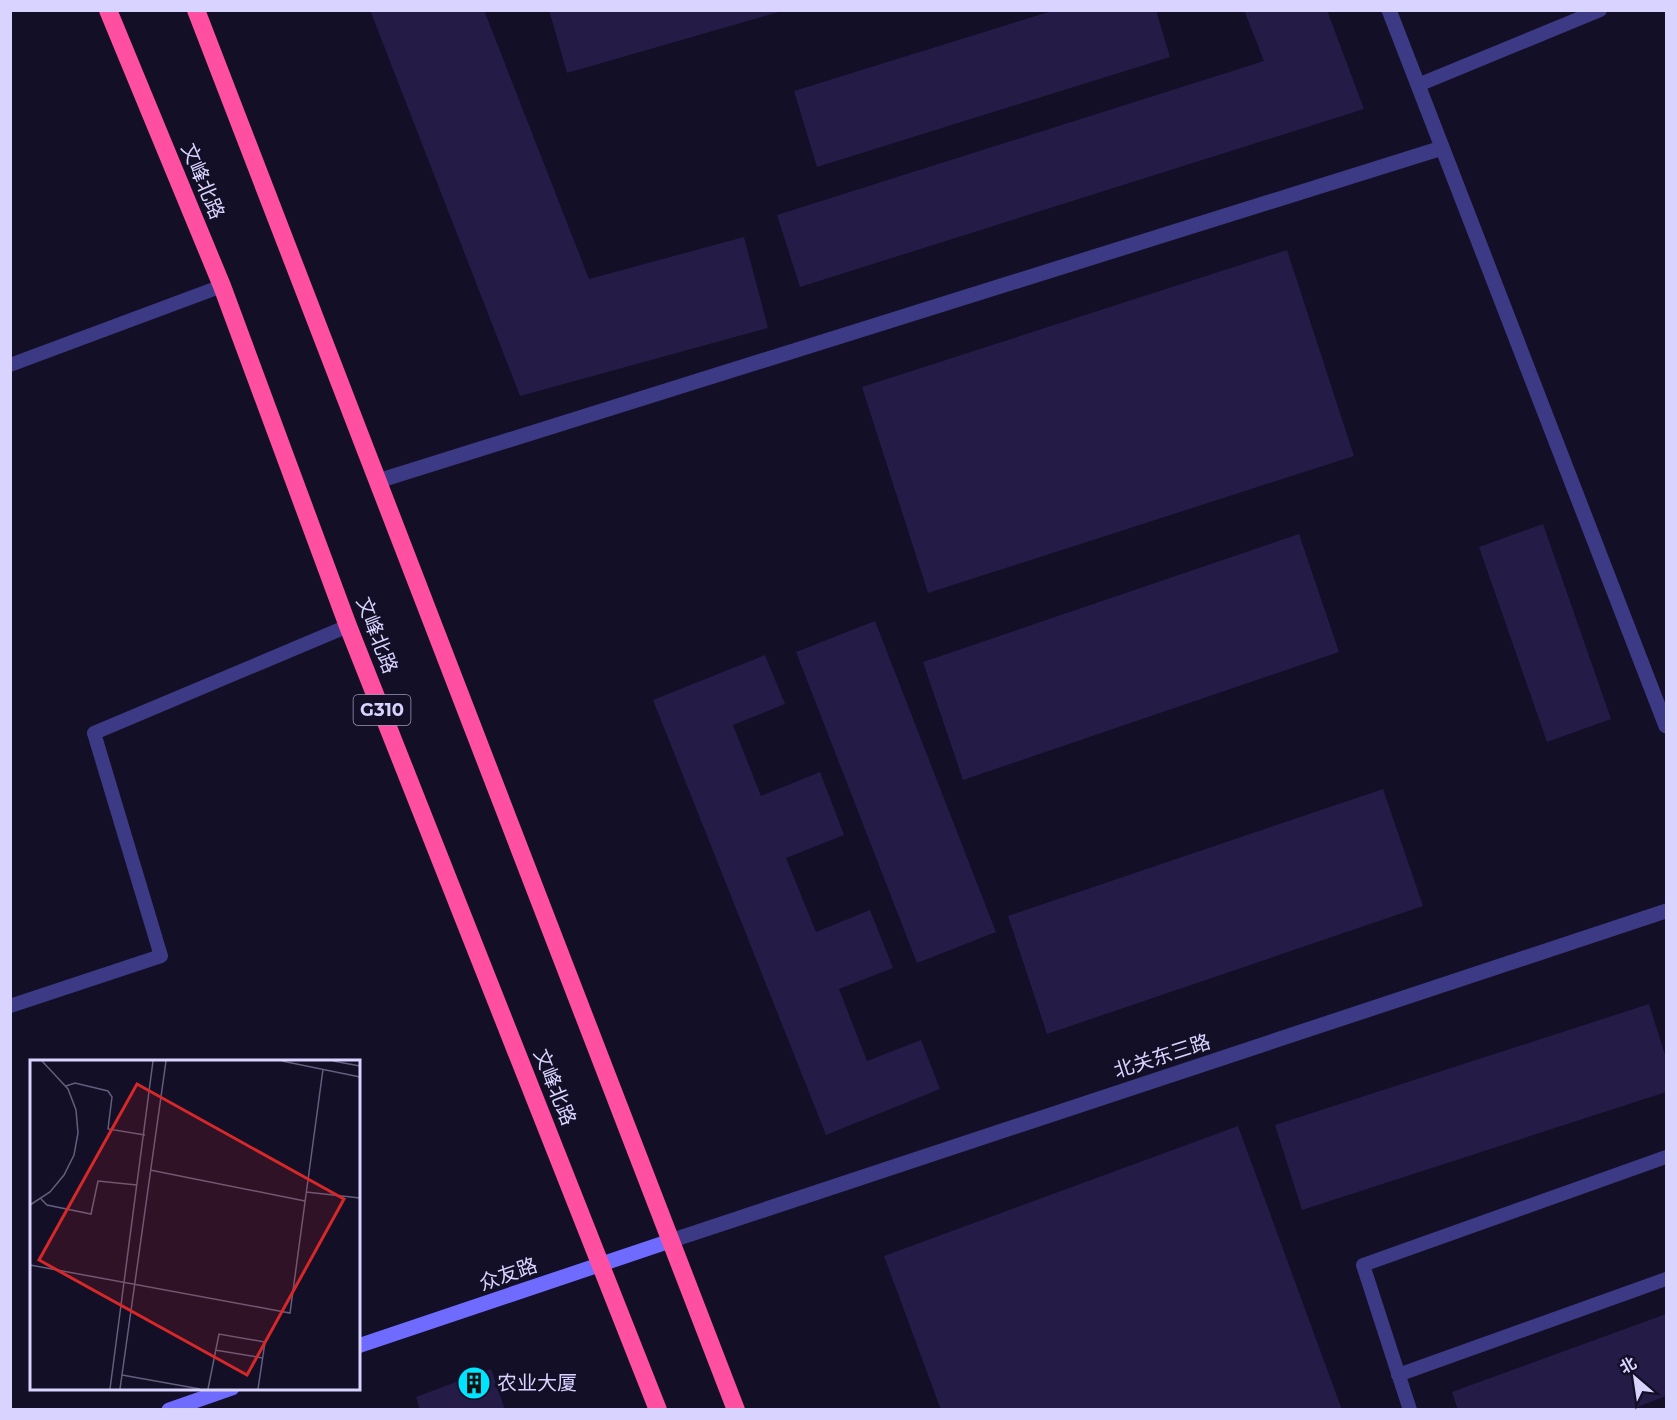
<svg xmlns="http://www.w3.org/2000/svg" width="1677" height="1420" font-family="Montserrat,'Noto Sans SC',sans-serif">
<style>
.building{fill:#241b47}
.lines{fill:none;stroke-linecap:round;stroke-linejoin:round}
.lane{stroke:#3d3a85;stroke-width:14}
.street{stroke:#3d3a85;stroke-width:15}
.secondary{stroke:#6f6bff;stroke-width:15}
.highway{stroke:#ff4fa3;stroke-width:18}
.labels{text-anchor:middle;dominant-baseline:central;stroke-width:6;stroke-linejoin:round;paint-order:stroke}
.shield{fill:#130f26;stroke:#9e99be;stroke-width:1.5}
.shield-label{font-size:18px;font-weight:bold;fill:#d9d4ff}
.street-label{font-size:20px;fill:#d9d4ff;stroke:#130f26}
.poi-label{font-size:20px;fill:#d9d4ff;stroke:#130f26;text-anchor:start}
.inset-road{fill:none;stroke:#625e7d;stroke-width:1.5}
.view{fill:#d62828;fill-opacity:0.15;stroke:#d62828;stroke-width:3}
.inset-edge{fill:none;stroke:#d9d4ff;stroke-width:3}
</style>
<rect width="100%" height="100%" fill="#130f26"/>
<path class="building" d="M370,10H484L589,279L744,237L768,328L520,396Z
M549,10H782V11L567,73Z
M1055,10H1156L1170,57L817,167L794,91Z
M1244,10H1327L1364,109L800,287L777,215L1264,61Z
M1287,250L1354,456L928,593L862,387Z
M1543,524L1611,719L1547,742L1479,547Z
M1299,534L1339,652L963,780L923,662Z
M875,621L996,932L917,963L796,652Z
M765,655L785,704L733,725L761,796L820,772L844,835L786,858L816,932L870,910L893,968L839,989L867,1061L921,1040L940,1089L826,1135L653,700Z
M1383,789L1423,906L1047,1034L1008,916Z
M1649,1004L1666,1058V1092L1302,1210L1275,1125Z
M1238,1126L1342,1410H941L884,1256Z
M1666,1314V1396L1630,1410H1458L1452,1392Z
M491,1369L505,1410H420L416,1397Z"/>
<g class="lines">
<path class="lane" d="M1418,85L1600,10
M10,365L222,286
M10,1006L161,956L94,733L348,626
M1398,1375L1666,1279
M1410,1410L1363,1265L1666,1157"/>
<path class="street" d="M1389,10L1666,726
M378,481L1442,148
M670,1241L1666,911"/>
<path class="secondary" d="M358,1346L670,1241
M169,1410L232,1388"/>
<path class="highway" d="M108,10L222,286L348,626L658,1410
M196,10L736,1410"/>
</g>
<defs>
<g id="building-disc" transform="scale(1.725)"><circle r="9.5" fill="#00e5ff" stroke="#130f26"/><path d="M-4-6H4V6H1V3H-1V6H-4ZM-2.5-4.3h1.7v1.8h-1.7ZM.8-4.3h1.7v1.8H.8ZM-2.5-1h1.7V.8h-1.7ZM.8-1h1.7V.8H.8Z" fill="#111"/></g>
</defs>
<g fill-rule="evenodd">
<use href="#building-disc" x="474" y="1383"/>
</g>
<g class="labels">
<rect class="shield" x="353.5" y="695" width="57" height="30" rx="4.5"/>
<g class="shield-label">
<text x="382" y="710">G310</text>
</g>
<g class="street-label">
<text transform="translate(203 181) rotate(67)">文峰北路</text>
<text transform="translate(377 635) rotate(69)">文峰北路</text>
<text transform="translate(1162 1056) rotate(-18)">北关东三路</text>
<text transform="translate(555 1087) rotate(68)">文峰北路</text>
<text transform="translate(508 1274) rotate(-19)">众友路</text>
</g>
<g class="poi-label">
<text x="497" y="1383">农业大厦</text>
</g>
</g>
<g transform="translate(30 1060)">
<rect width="330" height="330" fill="#130f26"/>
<path class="inset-road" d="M252,1L330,17M303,1L330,6M36,26L45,23L78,31L82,37L78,69L115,75M120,110L275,141M276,132L330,138M11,139L17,145L61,154L68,121L107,125M0,145L20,132L34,115L44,95L48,73L46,50L38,29L12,1M0,205L260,253L293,9M185,290L233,298M92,315L170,329M80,329L123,1M90,329L136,1M178,329L189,274L235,282L228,329"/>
<path class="view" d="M107,24L314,139L217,315L9,200Z"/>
<rect width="330" height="330" class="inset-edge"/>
</g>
<rect width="1677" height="1420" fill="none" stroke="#d9d4ff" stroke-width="24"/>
<g transform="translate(1635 1378) rotate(331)" stroke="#130f26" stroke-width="4.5" paint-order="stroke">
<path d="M0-4.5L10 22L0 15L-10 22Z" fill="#d9d4ff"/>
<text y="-9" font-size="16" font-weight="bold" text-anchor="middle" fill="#d9d4ff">北</text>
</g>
</svg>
